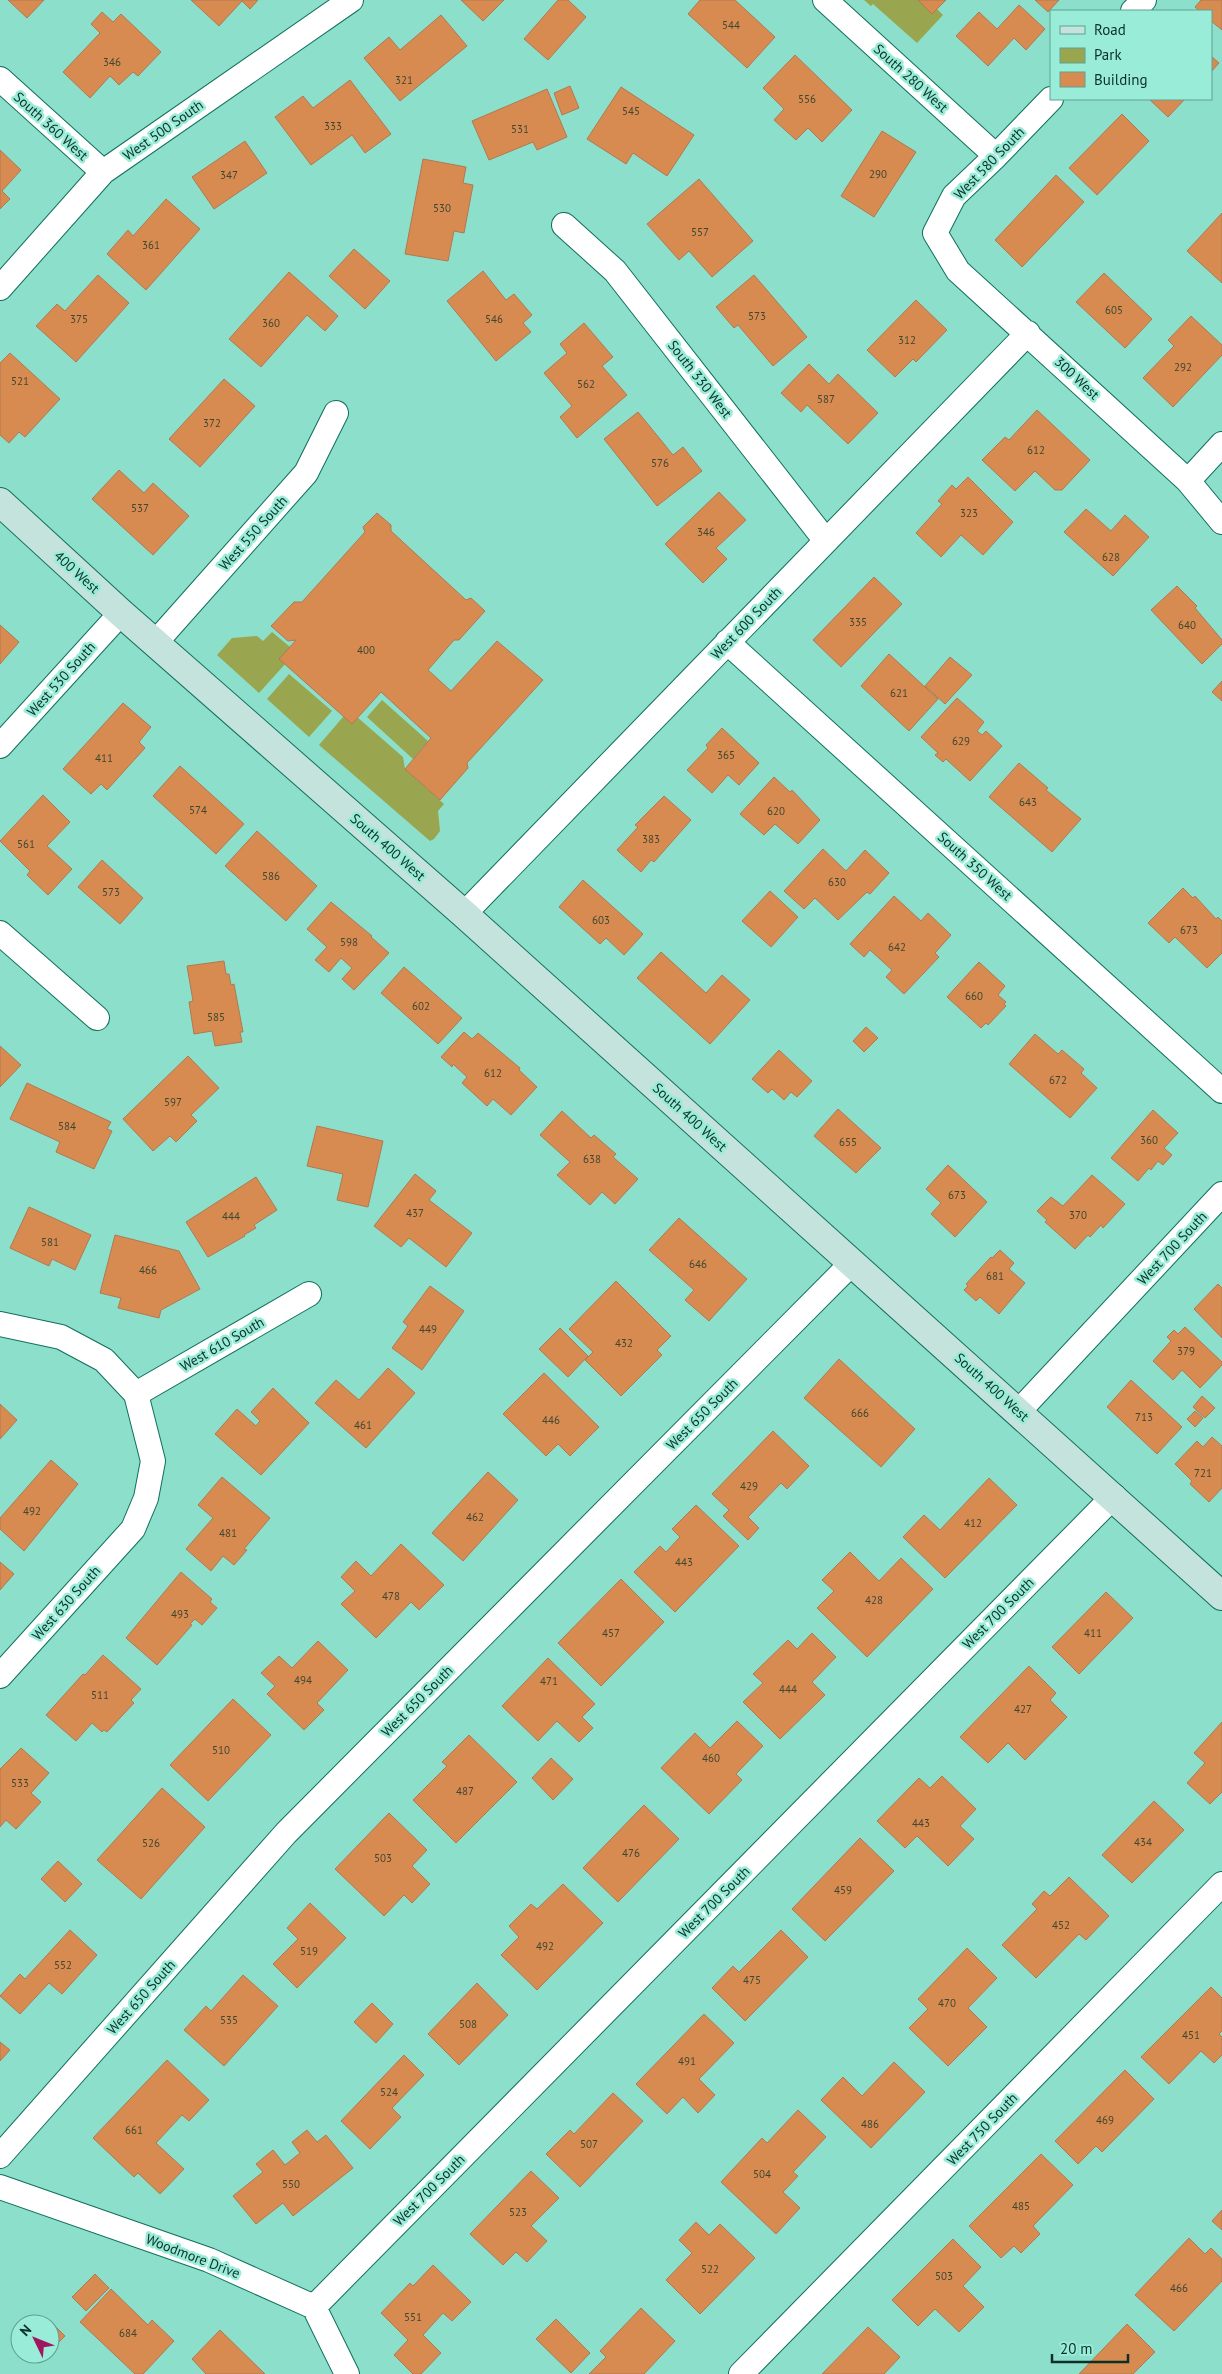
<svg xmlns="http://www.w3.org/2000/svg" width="1222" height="2374" font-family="'PT Sans',sans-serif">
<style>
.green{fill:#99a64f}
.building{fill:#d88b51;stroke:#af7952}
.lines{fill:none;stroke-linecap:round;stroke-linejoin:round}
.minor-casing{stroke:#106f5d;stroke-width:26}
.secondary-casing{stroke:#106f5d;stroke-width:30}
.minor{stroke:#fff;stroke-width:24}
.secondary{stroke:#c3e3dc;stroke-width:28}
.labels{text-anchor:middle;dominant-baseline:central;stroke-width:5;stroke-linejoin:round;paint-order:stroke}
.number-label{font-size:11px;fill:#3f4732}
.street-label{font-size:14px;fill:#0c3028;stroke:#99ecd7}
</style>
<rect width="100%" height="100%" fill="#8cdfca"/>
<path class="green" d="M864,0H918L932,14L937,9L943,15L917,43L873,4L871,6Z
M272,632L296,652L259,693L217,655L232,638L257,636L263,641Z
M289,674L332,711L309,737L267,699Z
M382,700L428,741L413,759L367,717Z
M349,710L403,757L405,769L444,804L438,811L440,831L434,839L430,841L319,745Z"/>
<path class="building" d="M8,0H44L27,18Z
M191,0H258L250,9L242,1L219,26Z
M461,0H504L483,21Z
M558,0H568L586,17L548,60L524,39Z
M700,0H735L775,37L747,68L688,14Z
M918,0H946L932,14Z
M1035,0H1059L1048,12Z
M1201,0H1222V30L1211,21V11H1199L1195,7Z
M1019,5L1045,29L1026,50L1014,38L988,66L956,36L979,12L997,29Z
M102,12L113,22L121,14L161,52L138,76L133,72L119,85L110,76L90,98L63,72L100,33L91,24Z
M441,15L467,46L400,101L364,58L389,37L400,50Z
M795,55L852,110L822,142L808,128L796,140L774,120L784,109L763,88Z
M1211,56L1219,63L1211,72Z
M350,80L391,134L365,153L352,135L311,165L275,117L303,96L313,108Z
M570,86L579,108L562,115L554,93Z
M621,87L694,135L667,176L633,153L626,164L587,139Z
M547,89L567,137L537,150L533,142L489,160L472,121Z
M1149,99H1185L1168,117Z
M1122,114L1149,141L1097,195L1069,168Z
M882,131L916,152L874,217L841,196Z
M245,141L267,173L214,209L192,177Z
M0,150L21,170L2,191L10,199L0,209Z
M423,159L466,167L463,183L473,185L464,233L454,231L448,261L405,254Z
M1056,175L1084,202L1022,267L995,240Z
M699,179L753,241L712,277L689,251L679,260L647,224Z
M166,199L200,229L146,290L107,254L128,230L133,236Z
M1222,213V283L1187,251Z
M354,249L390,281L365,309L329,276Z
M483,271L506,300L514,294L532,315L523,323L531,332L496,361L447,301Z
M289,272L338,316L325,331L307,315L261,367L229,339Z
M1104,273L1152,319L1125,348L1076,302Z
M98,275L129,303L76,362L36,326L57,304L65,311Z
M754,275L807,337L773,366L738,325L734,328L716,307Z
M916,300L947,330L916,362L913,359L895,377L867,350Z
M1191,316L1222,345V355L1173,407L1143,378L1174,346L1168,340Z
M584,323L613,357L602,366L627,395L577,438L560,417L572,406L544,373L567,353L560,344Z
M10,353L60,399L25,437L19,432L9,443L0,435V363Z
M809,364L829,384L838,374L878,413L848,444L807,405L801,412L781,393Z
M224,379L255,406L200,467L169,439Z
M1037,410L1090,460L1062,490H1055L1035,471L1015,491L982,460L1005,437L1009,440Z
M638,412L673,455L683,447L702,471L657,506L604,439Z
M119,470L144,493L153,483L189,516L153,555L92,499Z
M968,477L1013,522L983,555L961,535L941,557L916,533L942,504L938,501L952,485L956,489Z
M719,492L746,520L716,548L727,559L703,583L665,544Z
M1086,509L1111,531L1125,515L1149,537L1113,576L1064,532Z
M377,513L391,525V531L466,600L471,598L485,611L459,640H454L428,670L451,691L497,641L543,680L467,763L468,768L440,800L405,769L431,738L381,692L352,724L279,659L296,640L288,641L271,626L294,602H302L365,532L363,527Z
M874,577L902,604L841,667L813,640Z
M1177,586L1197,606L1195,608L1222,640V644L1202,664L1151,610Z
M0,625L19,642L0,664Z
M889,654L938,699L909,731L861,686Z
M950,657L972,675L945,704L925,686Z
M1222,681V701L1212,692Z
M957,698L984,722L977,731L982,735L986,731L1002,746L970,781L946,759L943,762L935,755L938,753L921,737Z
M123,703L151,727L139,742L145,748L107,790L101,784L91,794L63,769Z
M722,728L759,763L739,785L728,775L712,793L687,770L708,748L706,745Z
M1019,763L1048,788L1046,790L1081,819L1052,852L989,797Z
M180,766L244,824L216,854L153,796Z
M774,777L790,792L792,790L820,820L798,844L775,824L764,835L740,814Z
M43,795L70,822L47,846L72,869L48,895L27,875L30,871L0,841Z
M664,796L691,820L654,862L651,860L641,872L617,850L638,827L635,825Z
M257,831L317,886L286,921L225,866Z
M823,849L846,871L865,850L889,873L870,894L867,892L838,920L815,898L804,909L784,891Z
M102,860L143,898L120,924L78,887Z
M583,880L643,934L624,955L606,938L600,944L559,907Z
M1183,888L1193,898L1195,896L1216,919L1218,917L1222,921V953L1207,968L1175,937L1169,943L1148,923Z
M770,891L798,917L771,947L742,921Z
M894,896L921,921L928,913L951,935L935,953L939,957L904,994L886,977L892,970L870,950L864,957L850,944Z
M331,902L372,936L371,937L389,953L354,990L342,979L352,968L341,958L329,972L315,960L327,947L307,929Z
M661,952L706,993L722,975L750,1000L710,1044L637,978Z
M224,961L226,974H229L231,985L234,984L243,1032H240L242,1042L215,1046L212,1031L194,1034L189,1002L193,1001L187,966Z
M979,962L1005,986L998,995L1006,1002L1004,1004L1006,1006L988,1025L986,1023L981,1028L947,997Z
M404,967L462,1018L438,1044L381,993Z
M866,1027L878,1038L864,1052L853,1041Z
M464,1032L472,1039L478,1033L520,1068L519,1070L537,1087L511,1115L493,1099L487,1106L462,1083L467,1077L453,1064L452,1067L441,1057Z
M1035,1034L1058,1054L1062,1050L1084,1069L1081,1073L1097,1088L1070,1118L1009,1064Z
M0,1046L21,1065L0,1087Z
M779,1050L812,1081L797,1097L791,1092L784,1100L772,1089L768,1093L752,1079Z
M188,1056L219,1088L191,1115L197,1121L176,1142L170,1136L153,1151L123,1119Z
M27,1083L111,1122L107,1129L112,1131L94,1169L56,1152L60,1142L10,1119Z
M838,1109L881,1148L856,1173L814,1136Z
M1153,1110L1178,1133L1164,1148L1172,1155L1163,1165L1158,1161L1151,1170L1149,1168L1138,1181L1111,1158Z
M562,1111L591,1138L594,1135L616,1154L613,1157L638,1179L615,1204L602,1192L590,1205L557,1175L570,1162L540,1135Z
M317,1126L383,1141L368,1207L337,1200L343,1174L307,1166Z
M948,1165L987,1202L955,1237L931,1214L941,1203L926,1189Z
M415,1174L436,1191L429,1200L472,1233L446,1267L409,1238L401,1247L374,1226Z
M1092,1175L1125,1204L1103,1228L1101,1225L1090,1237L1088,1235L1075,1249L1045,1222L1047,1220L1037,1211L1051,1197L1063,1206Z
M256,1177L277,1210L254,1225L256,1228L244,1235L245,1236L208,1257L186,1222Z
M29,1207L91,1235L75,1270L52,1259L49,1266L10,1248Z
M679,1218L747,1279L709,1321L685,1300L694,1290L649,1250Z
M115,1235L179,1251L200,1289L161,1310L159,1318L118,1308L121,1298L100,1293Z
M1000,1250L1014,1263L1009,1269L1025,1283L999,1314L980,1297L976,1301L964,1290L968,1286L966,1284L991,1257L992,1258Z
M616,1281L671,1336L657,1350L662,1355L621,1396L585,1360L593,1352L569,1329Z
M1218,1284L1222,1288V1338L1194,1309Z
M430,1286L464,1311L422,1370L392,1348L408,1326L403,1322Z
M1185,1327L1222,1362V1365L1200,1388L1182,1370L1173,1380L1153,1361L1171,1341L1167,1337L1174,1330L1178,1334Z
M560,1328L588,1356L568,1377L539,1349Z
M839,1359L915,1429L881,1467L804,1398Z
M388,1368L415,1393L366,1448L315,1403L336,1380L359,1400Z
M544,1373L599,1427L570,1456L558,1444L546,1456L503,1414Z
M1131,1380L1182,1427L1157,1454L1107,1407Z
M273,1388L309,1423L261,1475L215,1434L237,1409L256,1426L260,1421L251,1412Z
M1202,1396L1215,1408L1205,1418L1193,1407Z
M0,1404L17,1420L0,1439Z
M1195,1411L1203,1418L1195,1427L1187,1419Z
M773,1431L809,1466L787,1489L781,1483L748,1517L759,1528L748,1540L723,1516L729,1510L712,1494Z
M1212,1437L1222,1446V1488L1209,1502L1190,1484L1192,1481L1175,1464L1197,1441L1203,1447Z
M51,1460L78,1484L24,1551L0,1529V1518Z
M488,1472L518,1500L463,1561L432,1533Z
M222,1477L270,1518L244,1549L247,1550L234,1565L223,1556L211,1571L186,1549L213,1518L198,1505Z
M989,1478L1017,1505L945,1578L903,1537L924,1515L940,1530Z
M696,1505L739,1546L675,1612L634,1572L660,1546L666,1552L680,1537L672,1529Z
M401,1544L444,1585L419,1610L411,1602L376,1638L341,1604L355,1591L341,1577L356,1561L371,1576Z
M850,1552L879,1581L901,1558L933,1589L867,1657L817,1608L834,1591L822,1580Z
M0,1562L14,1574L0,1590Z
M181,1572L212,1599L210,1602L217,1608L202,1625L195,1619L190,1624L192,1625L157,1665L126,1638Z
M621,1579L664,1622L601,1686L558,1643Z
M1106,1592L1133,1618L1079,1674L1052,1647Z
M812,1633L836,1657L812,1682L825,1695L780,1739L743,1702L763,1683L753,1674L788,1640L797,1649Z
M318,1641L348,1670L317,1703L324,1710L304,1730L267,1694L275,1686L261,1673L279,1656L292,1668Z
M103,1655L141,1689L131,1700L134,1703L107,1732L104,1730L102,1732L92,1723L76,1741L46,1715L83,1674L85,1675Z
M548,1658L595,1704L582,1717L593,1728L579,1742L557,1721L538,1741L502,1706Z
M1029,1666L1056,1693L1050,1700L1067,1717L1025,1760L1008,1743L988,1763L960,1737Z
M233,1699L271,1735L208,1801L170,1765Z
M737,1721L763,1746L736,1774L742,1780L709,1814L661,1768L695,1733L710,1748Z
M1222,1722V1792L1210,1804L1187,1783L1205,1763L1194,1753Z
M469,1735L517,1782L456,1843L413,1800L447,1766L442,1762Z
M21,1748L49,1773L31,1793L41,1802L16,1829L6,1820L0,1827V1769Z
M551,1758L573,1779L553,1800L532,1778Z
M942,1776L976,1809L960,1826L974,1839L948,1866L917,1836L905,1848L877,1821L919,1778L930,1788Z
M162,1788L205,1827L141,1899L97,1860Z
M1154,1801L1184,1830L1132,1883L1102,1855Z
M644,1805L679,1839L618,1902L583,1868Z
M389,1813L427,1850L412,1866L430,1884L412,1903L404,1895L384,1916L335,1869Z
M860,1838L894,1871L825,1941L792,1909Z
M58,1861L82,1884L65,1902L41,1879Z
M1069,1877L1109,1916L1086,1940L1079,1934L1036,1978L1002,1945L1037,1909L1032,1904L1044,1891L1050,1896Z
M563,1884L603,1923L537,1990L501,1955L519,1937L509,1926L531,1904L537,1909Z
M310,1903L346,1938L297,1988L273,1964L298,1939L287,1928Z
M70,1930L97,1955L62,1994L49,1983L20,2014L0,1996L20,1974L25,1979Z
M781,1930L808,1957L745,2021L712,1988L733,1966L739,1972Z
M967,1948L997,1978L968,2008L987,2027L948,2066L909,2028L928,2009L918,1999Z
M243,1975L278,2006L224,2066L184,2030L206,2006L211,2011Z
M477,1983L508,2015L459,2065L428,2034Z
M1211,1987L1222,1998V2031L1219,2034L1222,2037V2055L1214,2063L1201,2051L1169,2084L1141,2057Z
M372,2003L393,2024L376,2043L354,2022Z
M704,2014L734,2043L699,2079L715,2095L698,2113L683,2097L667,2114L636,2084Z
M0,2042L10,2050L0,2061Z
M404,2055L424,2075L392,2108L401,2117L370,2149L341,2121Z
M167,2060L209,2100L189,2121L182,2115L156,2143L184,2169L160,2194L138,2173L134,2177L93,2138Z
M894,2062L925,2092L871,2148L821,2100L843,2077L862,2096Z
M1125,2070L1154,2099L1102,2152L1096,2146L1078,2164L1055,2141Z
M613,2093L643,2121L580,2187L546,2154L570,2130L574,2134Z
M798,2110L826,2137L793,2172L798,2176L783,2192L800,2208L776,2234L721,2182L762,2138L767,2143Z
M307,2130L317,2142L326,2135L353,2168L293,2216L283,2203L256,2224L233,2196L263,2172L256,2164L273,2150L285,2165L300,2153L292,2142Z
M1041,2154L1073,2185L1033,2226L1040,2234L1021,2253L1014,2246L1001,2258L969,2226Z
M531,2171L559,2198L531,2226L547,2241L527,2262L516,2252L503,2265L470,2234Z
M1222,2210V2230L1212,2221Z
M696,2222L709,2235L720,2224L755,2258L700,2314L666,2280L692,2253L679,2240Z
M1189,2238L1205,2254L1211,2248L1222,2259V2281L1174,2331L1135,2295Z
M953,2239L981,2267L963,2286L984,2307L959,2332L935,2309L918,2326L892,2300Z
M433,2265L471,2302L452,2321L443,2313L423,2335L441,2353L421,2374H413L394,2355L408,2340L381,2313L410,2283L413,2286Z
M95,2274L109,2288L86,2311L72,2297Z
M111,2289L148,2325L152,2320L174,2341L143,2374H135L80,2322Z
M641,2308L675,2341L644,2374H589L606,2357L600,2351Z
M556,2319L590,2353L571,2373L536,2339Z
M49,2320L65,2336L53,2348L50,2345V2324H45Z
M1127,2324L1155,2352L1133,2374H1079Z
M868,2327L900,2357L884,2374H822Z
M220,2330L265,2374H206L192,2359Z"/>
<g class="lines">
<g class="minor-casing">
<path id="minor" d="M825,0L996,156
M1133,11L1144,0
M0,79L103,172
M1051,99L996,156L954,196L935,233L958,271L1188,481L1222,522
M564,225L615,271L826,541
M0,288L103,172L351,0
M1188,481L1222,444
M156,642L306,473L336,413
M727,642L1222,1091
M0,746L121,613
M464,914L1028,333
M0,933L97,1018
M0,1324L61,1337L104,1360L136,1394L153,1461L146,1498L133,1529L0,1676
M136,1394L309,1294
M1019,1411L1222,1194
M0,2156L286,1833L852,1263
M0,2187L209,2260L314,2307L347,2374
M314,2307L1114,1496
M741,2374L1222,1884"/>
</g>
<g class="secondary-casing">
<path id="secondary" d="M0,502L121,613L464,914L1222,1596"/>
</g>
<use href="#minor" class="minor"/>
<use href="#secondary" class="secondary"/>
</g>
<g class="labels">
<g class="number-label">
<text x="731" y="25">544</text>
<text x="112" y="62">346</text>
<text x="404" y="80">321</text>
<text x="807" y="99">556</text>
<text x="631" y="111">545</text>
<text x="333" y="126">333</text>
<text x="520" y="129">531</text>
<text x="878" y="174">290</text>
<text x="229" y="175">347</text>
<text x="442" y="208">530</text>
<text x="700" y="232">557</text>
<text x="151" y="245">361</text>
<text x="1114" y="310">605</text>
<text x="757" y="316">573</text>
<text x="79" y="319">375</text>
<text x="494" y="319">546</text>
<text x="271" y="323">360</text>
<text x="907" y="340">312</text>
<text x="1183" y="367">292</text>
<text x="20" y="381">521</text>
<text x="586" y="384">562</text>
<text x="826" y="399">587</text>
<text x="212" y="423">372</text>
<text x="1036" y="450">612</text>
<text x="660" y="463">576</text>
<text x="140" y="508">537</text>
<text x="969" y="513">323</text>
<text x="706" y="532">346</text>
<text x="1111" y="557">628</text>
<text x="858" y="622">335</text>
<text x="1187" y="625">640</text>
<text x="366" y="650">400</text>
<text x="899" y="693">621</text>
<text x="961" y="741">629</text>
<text x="726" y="755">365</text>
<text x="104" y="758">411</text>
<text x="1028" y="802">643</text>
<text x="198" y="810">574</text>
<text x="776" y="811">620</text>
<text x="651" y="839">383</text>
<text x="26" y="844">561</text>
<text x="271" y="876">586</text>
<text x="837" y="882">630</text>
<text x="111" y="892">573</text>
<text x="601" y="920">603</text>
<text x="1189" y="930">673</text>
<text x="349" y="942">598</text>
<text x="897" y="947">642</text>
<text x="974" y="996">660</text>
<text x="421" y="1006">602</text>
<text x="216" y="1017">585</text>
<text x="493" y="1073">612</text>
<text x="1058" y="1080">672</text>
<text x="173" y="1102">597</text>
<text x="67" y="1126">584</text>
<text x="1149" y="1140">360</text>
<text x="848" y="1142">655</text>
<text x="592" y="1159">638</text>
<text x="957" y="1195">673</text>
<text x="415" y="1213">437</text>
<text x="1078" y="1215">370</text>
<text x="231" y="1216">444</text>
<text x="50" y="1242">581</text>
<text x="698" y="1264">646</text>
<text x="148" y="1270">466</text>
<text x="995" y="1276">681</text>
<text x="428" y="1329">449</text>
<text x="624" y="1343">432</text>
<text x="1186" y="1351">379</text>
<text x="860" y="1413">666</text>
<text x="1144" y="1417">713</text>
<text x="551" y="1420">446</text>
<text x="363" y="1425">461</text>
<text x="1203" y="1473">721</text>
<text x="749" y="1486">429</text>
<text x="32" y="1511">492</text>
<text x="475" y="1517">462</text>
<text x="973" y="1523">412</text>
<text x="228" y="1533">481</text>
<text x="684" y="1562">443</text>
<text x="391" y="1596">478</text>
<text x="874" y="1600">428</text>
<text x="180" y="1614">493</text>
<text x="611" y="1633">457</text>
<text x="1093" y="1633">411</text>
<text x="303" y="1680">494</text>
<text x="549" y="1681">471</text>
<text x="788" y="1689">444</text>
<text x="100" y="1695">511</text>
<text x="1023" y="1709">427</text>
<text x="221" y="1750">510</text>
<text x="711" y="1758">460</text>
<text x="20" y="1783">533</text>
<text x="465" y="1791">487</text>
<text x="921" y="1823">443</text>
<text x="1143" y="1842">434</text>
<text x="151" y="1843">526</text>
<text x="631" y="1853">476</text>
<text x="383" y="1858">503</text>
<text x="843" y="1890">459</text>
<text x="1061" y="1925">452</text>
<text x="545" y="1946">492</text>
<text x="309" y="1951">519</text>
<text x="63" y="1965">552</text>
<text x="752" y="1980">475</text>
<text x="947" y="2003">470</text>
<text x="229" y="2020">535</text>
<text x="468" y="2024">508</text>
<text x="1191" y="2035">451</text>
<text x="687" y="2061">491</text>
<text x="389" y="2092">524</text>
<text x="1105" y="2120">469</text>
<text x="870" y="2124">486</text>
<text x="134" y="2130">661</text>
<text x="589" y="2144">507</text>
<text x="762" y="2174">504</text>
<text x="291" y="2184">550</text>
<text x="1021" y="2206">485</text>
<text x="518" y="2212">523</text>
<text x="710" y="2269">522</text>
<text x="944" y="2276">503</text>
<text x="1179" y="2288">466</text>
<text x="413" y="2317">551</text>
<text x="128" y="2333">684</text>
</g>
<g class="street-label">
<text transform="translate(911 78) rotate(42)">South 280 West</text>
<text transform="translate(51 126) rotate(42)">South 360 West</text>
<text transform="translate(163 130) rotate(-35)">West 500 South</text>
<text transform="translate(989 163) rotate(-46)">West 580 South</text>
<text transform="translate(1077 378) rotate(43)">300 West</text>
<text transform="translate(700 379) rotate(52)">South 330 West</text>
<text transform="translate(253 533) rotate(-48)">West 550 South</text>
<text transform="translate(77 572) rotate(42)">400 West</text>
<text transform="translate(746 623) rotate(-46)">West 600 South</text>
<text transform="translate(61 679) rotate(-48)">West 530 South</text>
<text transform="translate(388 847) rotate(41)">South 400 West</text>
<text transform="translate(975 866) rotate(42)">South 350 West</text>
<text transform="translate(690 1117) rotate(42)">South 400 West</text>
<text transform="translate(1172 1248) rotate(-47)">West 700 South</text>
<text transform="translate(222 1344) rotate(-30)">West 610 South</text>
<text transform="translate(992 1387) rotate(42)">South 400 West</text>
<text transform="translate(702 1414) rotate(-45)">West 650 South</text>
<text transform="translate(66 1603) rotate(-48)">West 630 South</text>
<text transform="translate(998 1613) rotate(-45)">West 700 South</text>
<text transform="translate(417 1701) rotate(-45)">West 650 South</text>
<text transform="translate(714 1902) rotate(-45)">West 700 South</text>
<text transform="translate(141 1997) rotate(-48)">West 650 South</text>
<text transform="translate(982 2129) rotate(-46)">West 750 South</text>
<text transform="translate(429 2190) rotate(-45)">West 700 South</text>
<text transform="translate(193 2256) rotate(21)">Woodmore Drive</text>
</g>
</g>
<rect x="1050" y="10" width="162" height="90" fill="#99ecd7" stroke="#61a191"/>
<rect x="1060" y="26" width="25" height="8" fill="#c3e3dc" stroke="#61a191"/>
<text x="1094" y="35" font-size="15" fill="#0c3028">Road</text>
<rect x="1060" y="48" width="25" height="15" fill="#99a64f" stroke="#61a191"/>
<text x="1094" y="60" font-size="15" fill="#0c3028">Park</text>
<rect x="1060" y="72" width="25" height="15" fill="#d88b51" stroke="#61a191"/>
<text x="1094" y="85" font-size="15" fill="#0c3028">Building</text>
<g transform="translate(35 2339) rotate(313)"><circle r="24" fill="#99ecd7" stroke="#61a191"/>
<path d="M0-4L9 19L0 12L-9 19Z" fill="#a1145e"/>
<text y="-8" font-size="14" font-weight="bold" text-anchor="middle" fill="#0c3028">N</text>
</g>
<path d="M1052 2354v8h76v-8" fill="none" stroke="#0c3028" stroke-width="2.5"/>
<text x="1060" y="2354" font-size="15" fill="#0c3028" stroke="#99ecd7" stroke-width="4" paint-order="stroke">20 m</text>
</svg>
